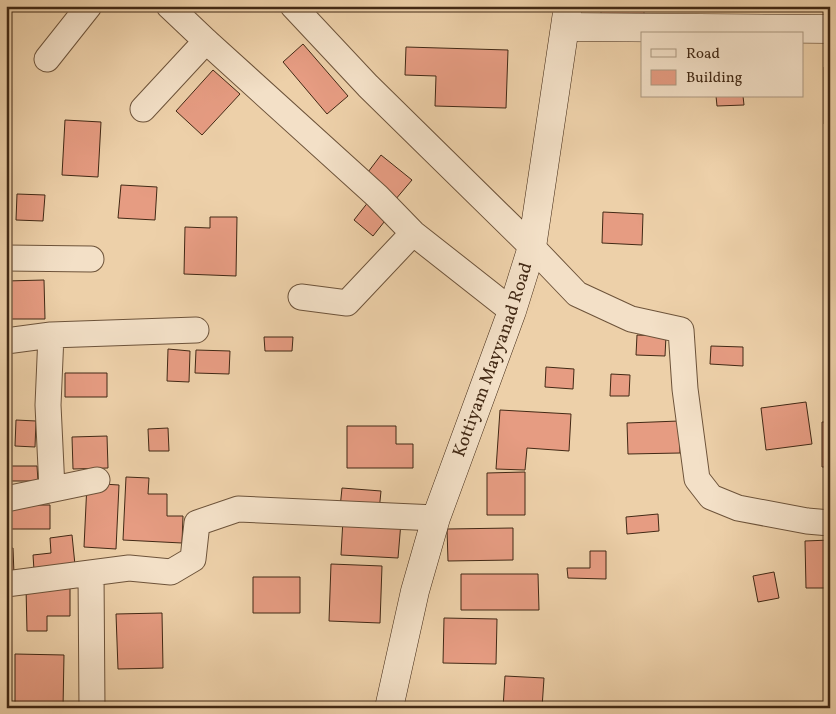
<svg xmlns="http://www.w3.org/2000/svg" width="836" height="714" font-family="Vollkorn,serif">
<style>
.building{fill:#e69c82;stroke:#422915}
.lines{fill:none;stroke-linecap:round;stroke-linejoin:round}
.street-casing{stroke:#6d533a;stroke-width:27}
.secondary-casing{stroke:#422915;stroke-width:29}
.street{stroke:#f3e0c7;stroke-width:25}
.secondary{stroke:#f3e0c7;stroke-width:28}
.labels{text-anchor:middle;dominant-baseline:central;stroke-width:5;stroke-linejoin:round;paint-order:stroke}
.street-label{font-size:18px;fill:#422915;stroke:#f3e0c7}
</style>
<rect width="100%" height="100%" fill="#edd0a9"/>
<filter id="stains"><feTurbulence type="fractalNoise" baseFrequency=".004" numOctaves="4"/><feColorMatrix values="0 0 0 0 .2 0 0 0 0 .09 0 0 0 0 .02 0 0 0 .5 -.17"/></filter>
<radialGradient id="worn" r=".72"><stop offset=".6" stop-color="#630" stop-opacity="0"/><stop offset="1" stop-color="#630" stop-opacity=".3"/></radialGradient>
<path class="building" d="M601,6H644V19L601,18Z
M303,44L348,96L327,114L283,62Z
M406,47L508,50L506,108L435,106L436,76L405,75Z
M824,67H830V124H824Z
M213,70L240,94L202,135L176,111Z
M716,96H743L744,105L717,106Z
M65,120L101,122L98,177L62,175Z
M381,155L412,180L395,200L365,176Z
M121,185L157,187L155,220L118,218Z
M17,194L45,195L43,221L16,220Z
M369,201L388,217L373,236L354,220Z
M603,212L643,214L642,245L602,243Z
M210,217H237L236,276L184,274L185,227L210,228Z
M44,280L45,319H6V281Z
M637,335L666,336L665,356L636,355Z
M264,337H293L292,351H265Z
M711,346L743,347V366L710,364Z
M168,349L190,351L189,382L167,381Z
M196,350L230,351L229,374L195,373Z
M546,367L574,369L573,389L545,387Z
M65,373H107V397H65Z
M611,374L630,375L629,396H610Z
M806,402L812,444L766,450L761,408Z
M500,410L571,414L569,451L527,448L525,470L496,469Z
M16,420L36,421L35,447L15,446Z
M679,421L680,453L628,454L627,423Z
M822,422H830V467H822Z
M347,426H396V444H413V468H347Z
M168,428L169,451H149L148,429Z
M107,436L108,468L73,469L72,437Z
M8,466H37L38,481H9Z
M525,472V515H487V473Z
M126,477L149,478L148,494H167V516H183L182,543L123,540Z
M87,483L119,485L116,549L84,547Z
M342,488L381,491L379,511L340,508Z
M11,505H50V529H11Z
M658,514L659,531L627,534L626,517Z
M343,519L401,522L398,558L341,555Z
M513,528V560L448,561L447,529Z
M72,535L75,565L34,570L33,555L51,553L50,538Z
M830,540V588H806L805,541Z
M13,548L14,575L6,576V549Z
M590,551H606V579L568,578L567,568H590Z
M331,564L382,566L380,623L329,621Z
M774,572L779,598L758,602L753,576Z
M461,574H538L539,610H461Z
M253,577H300V613H253Z
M70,586V616H47V631H27L26,587Z
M162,613L163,668L118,669L116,614Z
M444,618L497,619L496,664L443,663Z
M15,654L64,655L63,708H15Z
M505,676L544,678L542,708H503Z"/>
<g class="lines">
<g class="street-casing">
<path id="street" d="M169,6L206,41L377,196L413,233L512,311
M293,6L368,86L532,247L577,294L631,319L681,330L685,389L697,479L711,497L738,508L807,521L830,523
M47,59L89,6
M143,109L206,41
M6,258L91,259
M301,297L347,303L413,233
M51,335L48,405L52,489
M6,341L51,335L196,330
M6,499L97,480
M91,574L92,708
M6,584L129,568L171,572L193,559L197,523L238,509L436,518"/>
</g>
<g class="secondary-casing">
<g id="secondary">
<path d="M566,27L830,29"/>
<path id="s1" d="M389,708L415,591L436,518L512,311L532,247L568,6"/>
</g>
</g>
<use href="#street" class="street"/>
<use href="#secondary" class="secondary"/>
</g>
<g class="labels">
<g class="street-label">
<text stroke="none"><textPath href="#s1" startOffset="364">Kottiyam Mayyanad Road</textPath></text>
</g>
</g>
<rect width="836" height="714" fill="none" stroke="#edd0a9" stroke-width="25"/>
<rect x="8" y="8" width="821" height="699" fill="none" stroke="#422915" stroke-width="2.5"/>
<rect x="12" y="12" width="811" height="689" fill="none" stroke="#422915"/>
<rect x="641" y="32" width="162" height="65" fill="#f3e0c7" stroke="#ac9780"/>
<rect x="651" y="49" width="25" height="8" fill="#f3e0c7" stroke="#ac9780"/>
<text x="686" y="58" font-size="15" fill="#422915">Road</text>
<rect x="651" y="70" width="25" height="15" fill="#e69c82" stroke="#ac9780"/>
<text x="686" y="82" font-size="15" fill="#422915">Building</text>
<rect width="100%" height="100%" filter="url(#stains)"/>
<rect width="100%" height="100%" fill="url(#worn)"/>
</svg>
